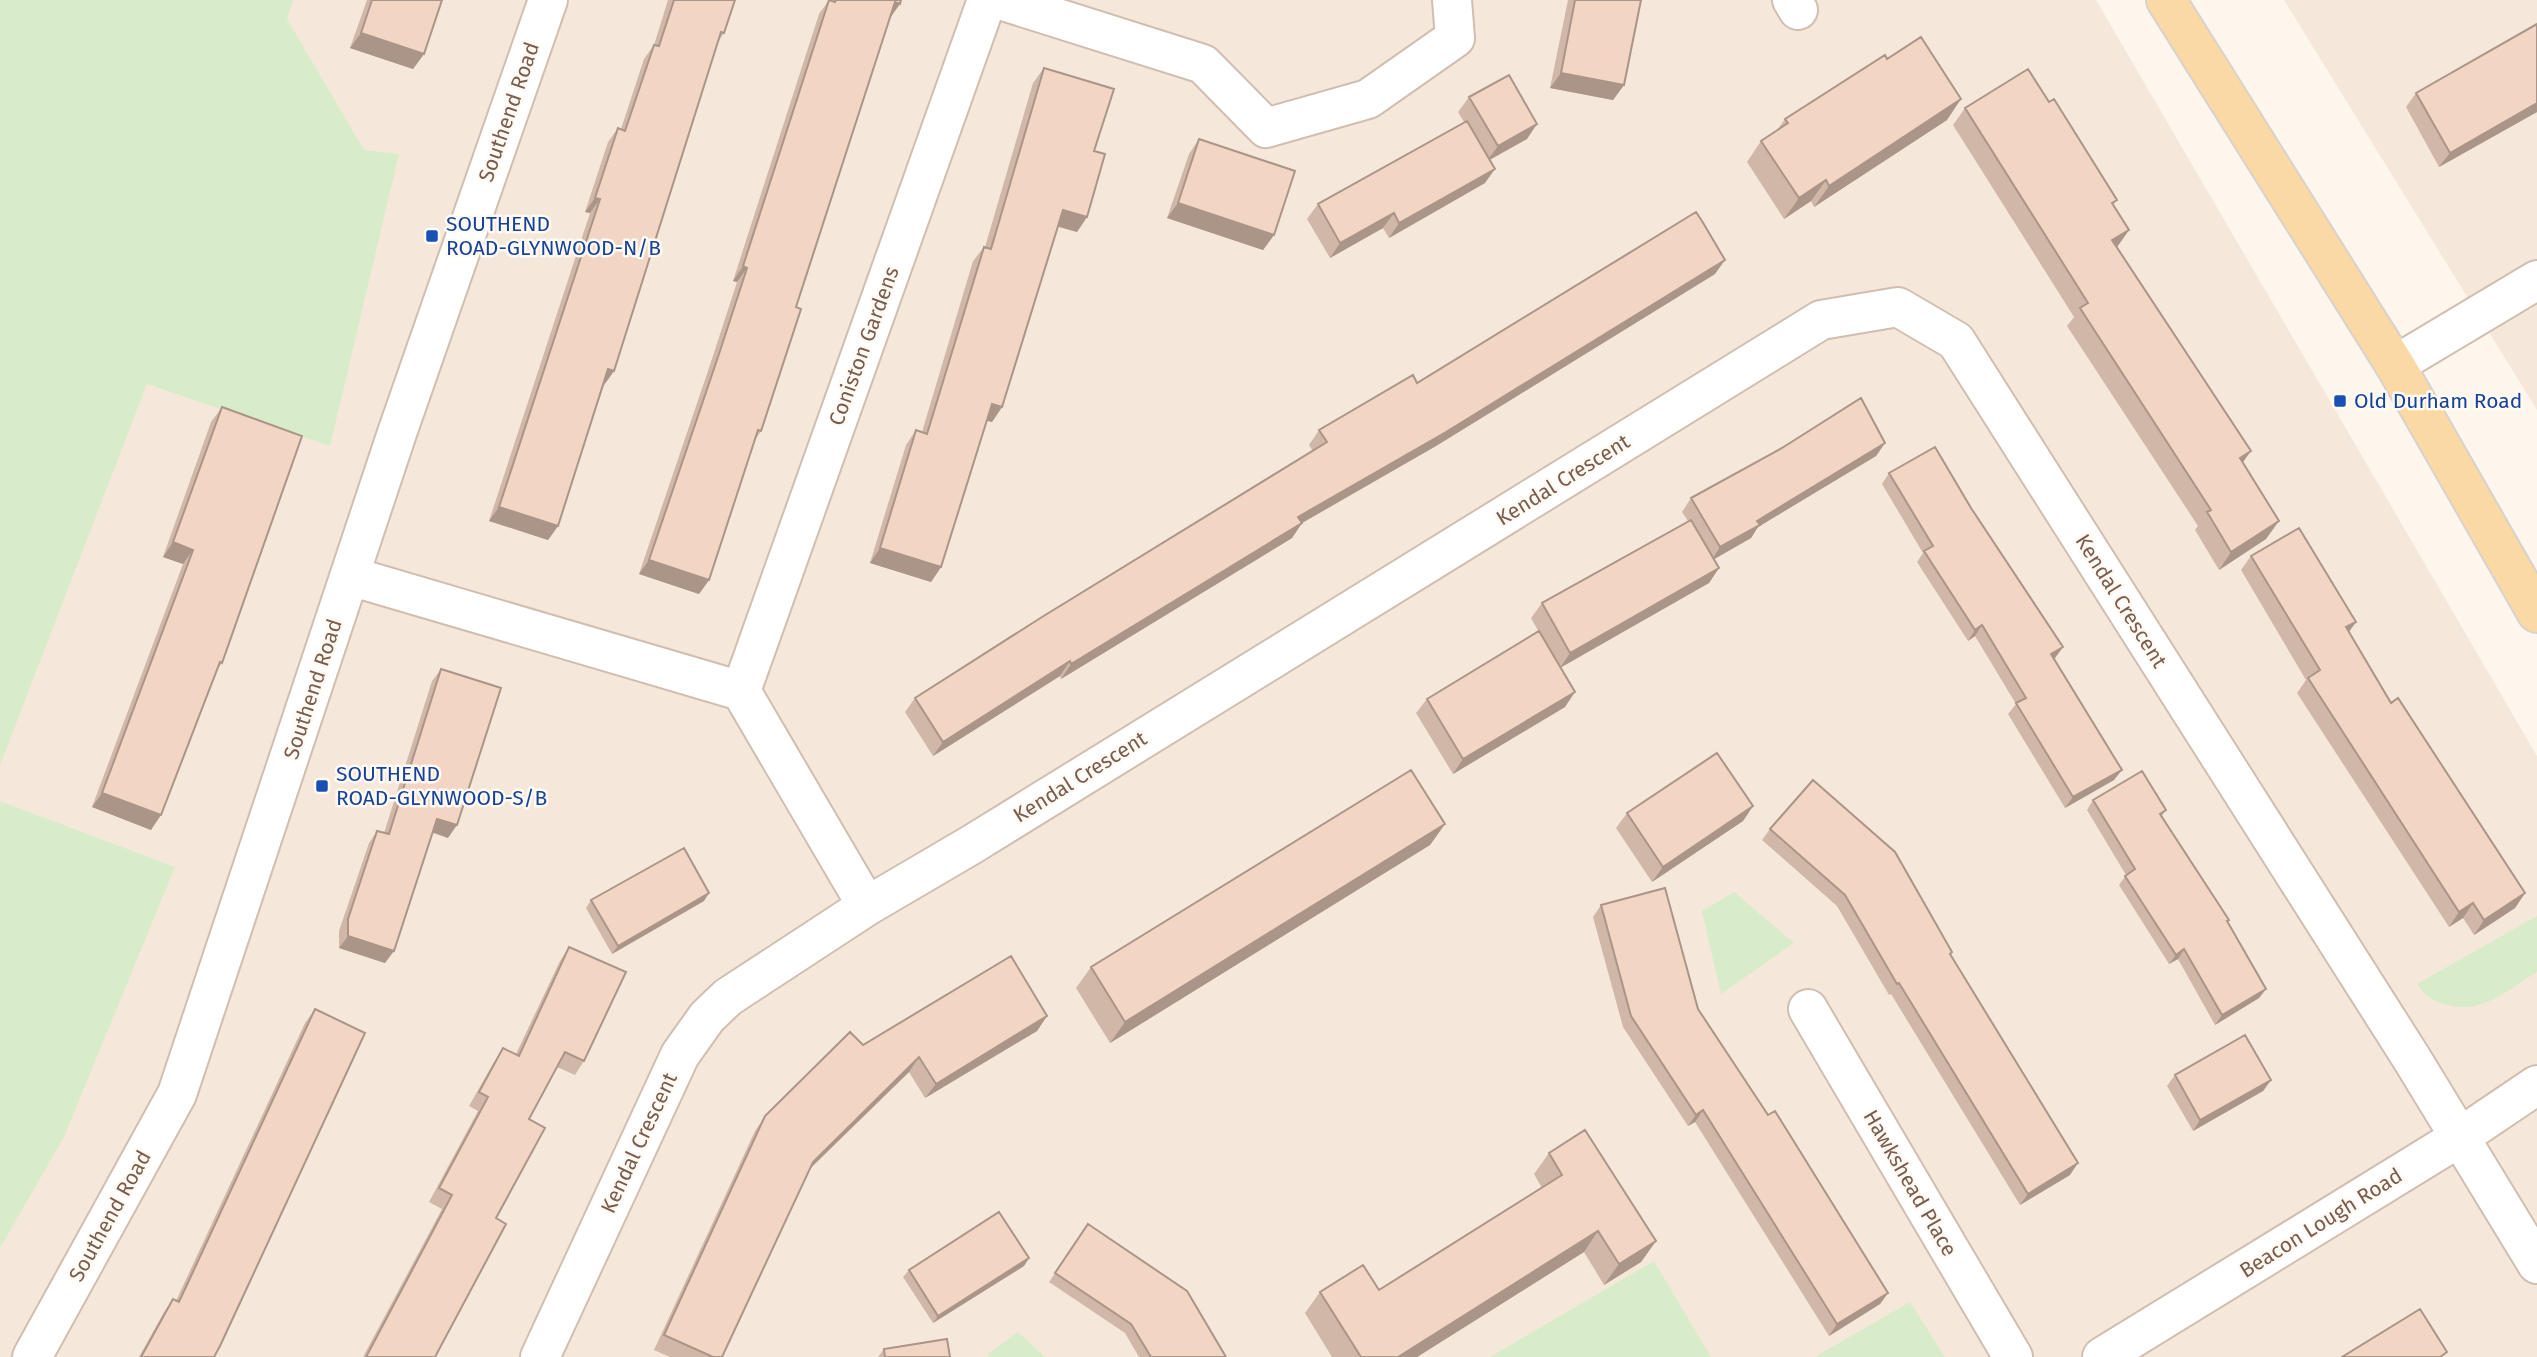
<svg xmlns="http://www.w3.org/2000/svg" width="2537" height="1357" font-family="'Fira Sans',sans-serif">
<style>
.residential{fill:#f5e8da}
.green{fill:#d8ecc9}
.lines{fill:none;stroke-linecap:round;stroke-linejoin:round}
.minor-casing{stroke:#d1beb0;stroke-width:42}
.major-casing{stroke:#dad1cd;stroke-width:42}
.minor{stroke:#fff;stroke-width:38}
.major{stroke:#fbd9a5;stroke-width:38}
.wall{fill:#d1b7a8}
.shaded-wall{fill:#aa9588}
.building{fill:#f3d5c3;stroke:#aa9588;stroke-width:2}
.transit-dot{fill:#1a4fb4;stroke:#fffaf3;stroke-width:2.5}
.labels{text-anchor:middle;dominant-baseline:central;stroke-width:5;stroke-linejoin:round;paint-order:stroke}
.street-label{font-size:21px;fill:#7a5c4d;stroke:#fffaf3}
.transit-label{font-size:21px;fill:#164399;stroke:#fffaf3;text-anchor:start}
</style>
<rect width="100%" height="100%" fill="#fdf6ec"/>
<path class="residential" d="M0,0H2096L2537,756V1357H0Z
M2284,0H2537V410Z"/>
<path class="green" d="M0,0H293L287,19L364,150L399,154L330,446L147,384L0,765Z
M0,801L175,867L64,1137L0,1248Z
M1734,892L1794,943L1721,994L1702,911Z
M2537,916V972C2520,982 2503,996 2485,1003C2462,1012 2430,1006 2417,984Z
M1654,1261L1711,1357H1490Z
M1910,1302L1945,1357H1815Z
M1018,1332L1045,1357H989L988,1354Z"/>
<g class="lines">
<g class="minor-casing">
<path id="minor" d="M1000,0L1203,64L1266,128L1368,99L1455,38L1452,0
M1792,0L1798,10
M2395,365L2537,280
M350,576L741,691L867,906
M741,691L987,0
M1808,1009L2013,1357
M32,1357L177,1094L397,433L548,0
M540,1357L680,1055L707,1017L728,997L867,906L971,845L1821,320L1898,307L1956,341L2412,1059L2537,1264
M2102,1357L2460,1137L2537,1085"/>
</g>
<g class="major-casing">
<path id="major" d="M2166,0L2395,365L2537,613"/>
</g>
<use href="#minor" class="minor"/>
<use href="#major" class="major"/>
</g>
<path class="wall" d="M367,0H442L424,54L413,69L350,48Z
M668,0H735L724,33L718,42L614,371L604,385L558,526L548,540L489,521L590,213L585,212L608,142L618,128L621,129L644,59L654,45Z
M829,0H901L890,18L796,307L761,431L755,440L709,580L699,594L639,574L710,365L737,282L733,281L819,14Z
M1568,0H1641L1624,85L1613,100L1550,88Z
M1887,59L1947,120L1814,207L1811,201L1784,219L1747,162L1761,141L1777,130L1785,119Z
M1044,68L1094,151L1087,217L1077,232L1058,226L1002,407L992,422L987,421L941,567L931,582L870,563L906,445L916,430L922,432L973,261L984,247H985L1033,83Z
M2416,93L2537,112L2439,167L2406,107Z
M1469,97L1527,139L1490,160L1485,183L1389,238L1383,228L1330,258L1307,219L1318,204L1464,122L1458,112Z
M2049,102L2117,200L2113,205L2129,230L2117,247L2243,462L2266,539L2219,570L2195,530L2198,526L2067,326L2074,317L1953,125L1965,108Z
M1199,139L1274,235L1263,250L1167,218L1189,154Z
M1715,274L1436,446L1302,523L1292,538L1061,679L1060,676L933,756L905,712L915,698L1313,451L1309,445L1319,430L1417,383Z
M222,407V663L216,671L151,830L92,807L183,564L163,557L211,422Z
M1885,443L1876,456L1758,527L1751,538L1714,559L1719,568L1709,583L1560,667L1565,707L1453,774L1416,713L1427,699L1540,634L1531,618L1542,603L1688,521L1682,512L1691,498Z
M1889,473L1971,508L2063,647L2054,659L2114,780L2065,808L2008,714L2016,704L1975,636L1968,641L1917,562L1923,553L1882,484Z
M2251,556L2356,622L2349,632L2391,703L2525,893L2515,908L2474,935L2463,918L2449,927L2297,693L2306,680L2241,570Z
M441,669L448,838L433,833L385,963L339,948V931L369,843L377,831L384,833L432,681Z
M2093,800L2166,810L2162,816L2227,922L2266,989L2259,998L2215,1025L2178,959L2169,964L2119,885L2126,875L2087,810Z
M1753,806L1743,821L1652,882L1616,828L1627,813Z
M1445,824L1430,845L1110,1043L1076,988L1091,967Z
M1770,829L1950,955L2070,1175L2020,1205L1891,994L1889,995L1837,906L1762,840Z
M591,900L704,901L612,954L586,908Z
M1601,905L1698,1009L1888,1293L1880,1304L1829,1336L1695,1122L1688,1126L1623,1027L1593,917Z
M569,947L584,1061L575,1075L557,1067L529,1119L496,1218L435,1357H363L442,1209L429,1202L478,1111L469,1106L494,1062L503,1048L516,1054L560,961Z
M315,1009L214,1357H139L164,1312L173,1299L176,1301L305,1023Z
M1047,1016L1037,1031L925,1098L909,1072L809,1170L722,1357H670L654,1350L755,1131L765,1116L863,1045Z
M2175,1075L2271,1080L2263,1091L2193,1131L2167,1086Z
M1549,1153L1656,1241L1641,1262L1604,1285L1584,1252L1417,1357H1332L1305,1313L1320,1292L1379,1290L1542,1188L1534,1174Z
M1088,1224L1226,1357H1139L1125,1333L1049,1282Z
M1029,1258L1024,1266L933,1323L903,1277L909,1270Z
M884,1349L950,1357H878Z"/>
<path class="shaded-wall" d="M895,2L900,4L890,18Z
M361,33L424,54L413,69L350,48Z
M1561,73L1624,85L1613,100L1550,88Z
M1961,99L1947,120L1814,207L1829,186Z
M2537,103V112L2439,167L2450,153Z
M1537,124L1527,139L1487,161L1498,146Z
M1495,169L1485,183L1389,238L1399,223Z
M1826,180L1811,201L1784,219L1799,198Z
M595,198L600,199L590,213L585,212Z
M1178,203L1274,235L1263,250L1167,218Z
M1063,210L1087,217L1077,232L1052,225Z
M1394,213L1383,228L1330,258L1340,243Z
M2129,230L2117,247L2112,240Z
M1725,260L1715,274L1436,446L1288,531L1298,517Z
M743,266L747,268L737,282L733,281Z
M608,369L614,371L604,385Z
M992,404L1002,407L992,422L981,419Z
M1885,443L1876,456L1758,527L1751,538L1711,561L1720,547L1757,521Z
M2251,451L2238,469L2240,458Z
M499,507L558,526L548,540L489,521Z
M2279,521L2266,539L2219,570L2231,552Z
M1302,523L1292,538L1061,679L1071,664Z
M173,542L193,550L183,564L163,557Z
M880,548L941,567L931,582L870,563Z
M649,560L709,580L699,594L639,574Z
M1719,568L1709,583L1560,668L1570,653Z
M2356,622L2345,637L2346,627Z
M1982,625L1975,636L1968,641L1975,630Z
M2063,647L2055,658L2044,665L2051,654Z
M1070,661L1060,676L933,756L943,742Z
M1575,692L1565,707L1453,774L1463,759Z
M2122,770L2114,780L2065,808L2073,797Z
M102,793L161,815L151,830L92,807Z
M1753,806L1743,821L1652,882L1663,867Z
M437,819L457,825L448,838L429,831Z
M1445,824L1430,845L1110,1043L1125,1022Z
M709,893L704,901L612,954L618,946Z
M2525,893L2515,908L2474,935L2484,920Z
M2473,903L2463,918L2449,927L2459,912Z
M348,936L394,951L385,963L339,948Z
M2184,949L2178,959L2169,964L2176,955Z
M2266,989L2259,998L2215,1025L2222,1015Z
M1047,1016L1037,1031L925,1098L936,1084Z
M919,1057L909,1072L802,1176L813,1162Z
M2271,1080L2263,1091L2193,1131L2200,1120Z
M1703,1110L1695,1122L1688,1126L1696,1115Z
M2078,1163L2070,1175L2020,1205L2028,1194Z
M1598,1231L1584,1252L1417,1357H1398Z
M1656,1241L1641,1262L1604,1285L1619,1264Z
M1029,1258L1024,1266L933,1323L938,1316Z
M1888,1293L1880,1304L1829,1336L1837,1324Z"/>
<path class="building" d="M372,0H442L424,54L361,33Z
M674,0H735L724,33L721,32L614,371L608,369L558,526L499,507L600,199L595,198L618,128L625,131L654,45L659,46Z
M829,0L835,2L836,0H901L900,4L895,2L796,307L801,309L761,431L758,430L709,580L649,560L720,351L747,268L743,266Z
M1575,0H1641L1624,85L1561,73Z
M2537,24V103L2450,153L2416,93Z
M1921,37L1961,99L1829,186L1826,180L1799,198L1761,141L1788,123L1785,119L1885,55L1887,59Z
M1044,68L1114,89L1094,151L1105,154L1087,217L1063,210L1002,407L992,404L941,567L880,548L916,430L927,434L984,247L991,249Z
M2028,69L2049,102L2054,99L2117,200L2112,203L2129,230L2112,240L2251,451L2240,458L2279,521L2231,552L2207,512L2211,510L2080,308L2088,303L1965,108Z
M1509,75L1537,124L1498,146L1469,97Z
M1467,121L1495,169L1399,223L1394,213L1340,243L1318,204Z
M1199,139L1295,171L1274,235L1178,203Z
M1696,212L1702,221L1725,260L1446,432L1298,517L1302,523L1071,664L1070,661L943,742L915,698L1042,617L1327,442L1319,430L1413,375L1417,383Z
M1861,398L1885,443L1757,521L1760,525L1720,547L1691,498L1782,448Z
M222,407L302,436L222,663L220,662L161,815L102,793L193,550L173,542Z
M1935,447L1971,508L2063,647L2051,654L2122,770L2073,797L2016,703L2026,698L1982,625L1975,630L1924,551L1933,546L1889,473Z
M1691,520L1719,568L1570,653L1542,603Z
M2299,528L2356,622L2346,627L2391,703L2398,698L2525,893L2484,920L2473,903L2459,912L2308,678L2320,670L2251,556Z
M1539,631L1575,692L1463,759L1427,699Z
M441,669L501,688L457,825L437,819L394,951L348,936V919L377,831L389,834Z
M1717,753L1753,806L1663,867L1627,813Z
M1411,770L1445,824L1125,1022L1091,967Z
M2142,771L2166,810L2160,814L2229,920L2227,921L2266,989L2222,1015L2184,949L2176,955L2125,876L2135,869L2093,800Z
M1813,780L1895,852L1952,952L1950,954L2078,1163L2028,1194L1899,983L1897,984L1845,895L1770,829Z
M684,848L709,893L618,946L591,900Z
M1665,888L1698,1009L1768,1115L1775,1111L1888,1293L1837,1324L1703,1110L1696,1115L1631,1016L1601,905Z
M569,947L626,972L584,1061L565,1052L529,1119L545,1128L496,1218L506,1224L435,1357H366L452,1195L439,1188L488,1097L479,1092L503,1048L519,1056Z
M1011,956L1047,1016L936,1084L919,1057L813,1162L722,1357H713L664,1335L765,1116L850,1032L863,1045Z
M315,1009L365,1033L220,1346L214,1357H141L173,1299L179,1302Z
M2245,1035L2271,1080L2200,1120L2175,1075Z
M1585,1130L1656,1241L1619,1264L1598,1231L1398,1357H1361L1320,1292L1363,1265L1379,1290L1562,1175L1549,1153Z
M999,1212L1029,1258L938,1316L909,1270Z
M1088,1224L1187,1291L1226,1357H1151L1131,1324L1055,1273Z
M2420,1309L2447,1352L2440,1357H2342Z
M947,1339L950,1357H885L884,1349Z"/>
<g class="transit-dot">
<rect x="425" y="229" width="14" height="14" rx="3.5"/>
<rect x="2333" y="394" width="14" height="14" rx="3.5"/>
<rect x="315" y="779" width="14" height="14" rx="3.5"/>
</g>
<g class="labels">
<g class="street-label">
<text transform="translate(509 112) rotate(-71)">Southend Road</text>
<text transform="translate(864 346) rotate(-70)">Coniston Gardens</text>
<text transform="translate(1563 480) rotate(-32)">Kendal Crescent</text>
<text transform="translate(2121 601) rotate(58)">Kendal Crescent</text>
<text transform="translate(313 689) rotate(-72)">Southend Road</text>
<text transform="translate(1080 777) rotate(-32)">Kendal Crescent</text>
<text transform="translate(639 1143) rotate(-65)">Kendal Crescent</text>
<text transform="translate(1910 1183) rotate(60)">Hawkshead Place</text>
<text transform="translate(110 1216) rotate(-61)">Southend Road</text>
<text transform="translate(2321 1223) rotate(-32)">Beacon Lough Road</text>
</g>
<g class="transit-label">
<text x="446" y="224">SOUTHEND<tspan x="446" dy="24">ROAD-GLYNWOOD-N/B</tspan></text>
<text x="2354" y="401">Old Durham Road</text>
<text x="336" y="774">SOUTHEND<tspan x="336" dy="24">ROAD-GLYNWOOD-S/B</tspan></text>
</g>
</g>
</svg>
